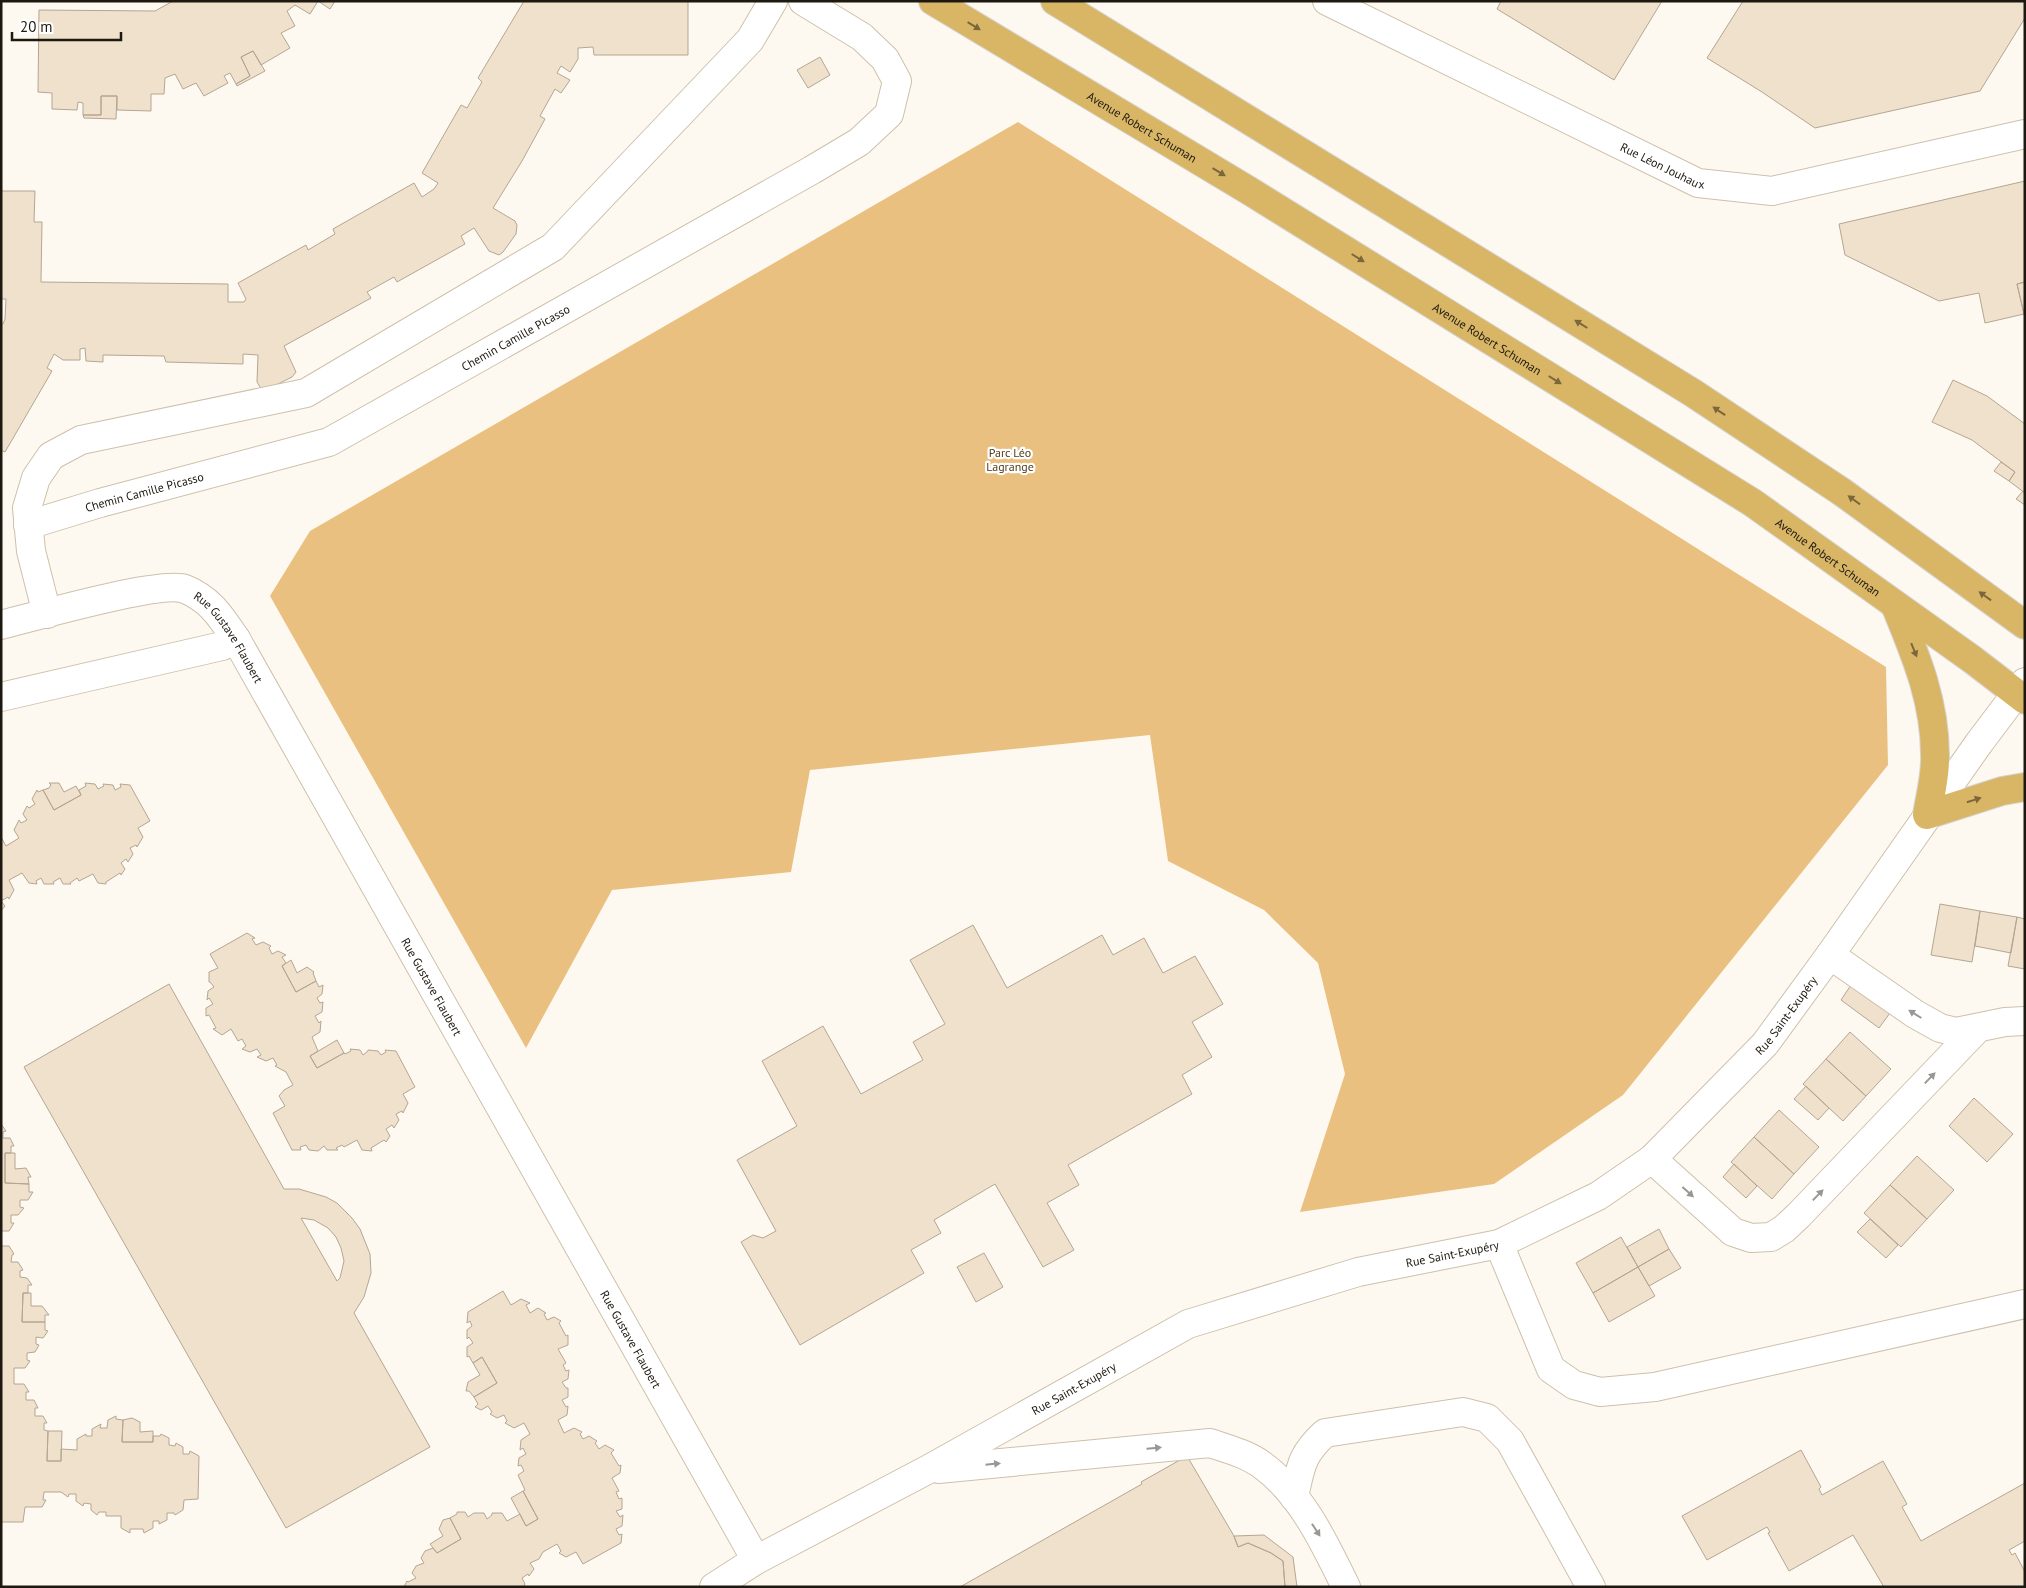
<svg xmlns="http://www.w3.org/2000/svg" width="2026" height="1588" font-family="'PT Sans',sans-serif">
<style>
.green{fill:#eac081}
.building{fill:#f0e1cc;stroke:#b4a692;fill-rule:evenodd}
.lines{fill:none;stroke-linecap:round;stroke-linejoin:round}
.minor-casing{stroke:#cec0ab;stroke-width:30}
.major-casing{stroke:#d6d5d4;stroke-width:30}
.minor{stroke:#fff;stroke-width:28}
.major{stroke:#d9b666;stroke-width:28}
.oneway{fill:#7b673b}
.oneway2{fill:#999793}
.labels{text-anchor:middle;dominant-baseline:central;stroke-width:4.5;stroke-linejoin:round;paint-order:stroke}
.street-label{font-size:12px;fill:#1d1810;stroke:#fff}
.park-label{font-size:12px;fill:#523d1c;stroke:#fff}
</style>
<rect width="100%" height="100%" fill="#fef9f0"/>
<path class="green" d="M1018,122L1886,667L1888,765L1623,1095L1494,1184L1300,1212L1345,1074L1318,963L1264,910L1168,861L1150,735L810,770L791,872L612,890L526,1048L270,596L310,531Z"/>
<path class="building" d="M173,1H335L330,9L318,1L310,14L295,5L287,11L295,26L281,33L290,48L261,65L253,51L241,57L250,76L236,84L230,73L224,76L228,83L204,96L196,83L183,89L175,74L165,78L164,94H151V111L117,110V96H101V115H83V103L78,102L77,110L52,109V93L38,92L39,10L155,11Z
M524,1H688V55H594L593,47L578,48V59L570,72L561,66L557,73L570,80L561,93L555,89L540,116L545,119L522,161L493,208L515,221L517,225L516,234L503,252L499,255L489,251L474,228L461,236L465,244L397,282L394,277L367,292L371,298L284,346L296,372L292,377L266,390H262L257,382L258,355L243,354V364L166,362L164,356L103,355V362L86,361L85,348L80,349V360H63L54,354L47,368L52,371L5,452L1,450V324H3L5,319L6,299H1V191H35L34,222H42L41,282L228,284V302H244L246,299L238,283L306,245L308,250L335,234L333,229L414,183L422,197L434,189L438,183L422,173L461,105L467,108L482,82L478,78Z
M1501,1H1662L1614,80L1497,9Z
M1743,1H2025V18L1980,91L1815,128L1762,92L1707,58Z
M253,51L265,71L237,86L236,84L250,76L241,57Z
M820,57L830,75L808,88L797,70Z
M101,96H117L116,119L84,118L83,115H101Z
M2025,181V282L2017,284L2024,314L1985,323L1979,293L1939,301L1845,255L1839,224Z
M2025,282V318L2017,284Z
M1953,380L1987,396L2025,424V493L2009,481L2015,472L1972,440L1932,422Z
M2001,462L2015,472L2009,481L1994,471Z
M2023,491L2025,493V505L2016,499Z
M49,783H59L64,792L76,786L81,795L54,810L43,790L49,788L51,785Z
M85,783L95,784L98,789L104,786L103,784L113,785L115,790L121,787L120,784L130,785L150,821L138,828L143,837L137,847L136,845L130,848L133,854L128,862L126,859L121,863L125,869L121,875L120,873L106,882V884L98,883L93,874L79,881L77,878L70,883L71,884H63L60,878L53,882L54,884H44L41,878L36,881L37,884L29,883L22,873L9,880L14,890L9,899L8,897L1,901L5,906L1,911V837L6,846L19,838L14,830L19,820L21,823L27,820L23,814L27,806L29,808L35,804L32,799L37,790L38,792L43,790L54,810L81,795L79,790L86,786Z
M1940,904L1980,911L1972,962L1931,955Z
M1980,911L2017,917L2011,953L1975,946Z
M2017,917L2025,919V969L2008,966Z
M973,925L1007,988L1102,935L1113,955L1144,938L1163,973L1195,956L1223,1004L1192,1022L1212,1057L1182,1075L1192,1094L1068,1165L1079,1185L1047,1203L1074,1250L1043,1267L995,1184L934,1220L941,1233L911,1250L924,1273L800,1345L741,1242L753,1235L763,1238L776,1231L737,1160L797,1126L762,1061L823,1026L861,1094L923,1060L913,1042L945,1024L910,960Z
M247,933L255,938L252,939L256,945L263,942L271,946L269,948L272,954L278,951L286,955L282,957L286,963L282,966L296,992L316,981L319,987L323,985L322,994L317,998L320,1003L323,1002L322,1012L315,1016L319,1023L321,1021L320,1032L312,1037L318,1051L310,1056L317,1068L344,1053L345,1054L351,1051L350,1049L360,1050L363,1055L368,1051V1050L378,1051L381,1055L386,1052L385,1050L396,1051L415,1087L403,1094L408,1103L403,1113L402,1111L396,1114L399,1120L394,1128L392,1125L386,1129L390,1136L386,1142L384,1140L371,1148L372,1151L362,1150L357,1140L344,1147L342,1145L336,1148L338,1150H327L324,1146L318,1151L309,1150L306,1145L300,1147L301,1150H292L273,1113L285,1106L279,1096L284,1090L293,1085L286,1072L275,1066L277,1065L273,1058L266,1061L257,1057L261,1055L257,1049L250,1052L242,1049L246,1046L242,1039L238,1041L231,1029L222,1035L213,1029L216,1028L209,1015L206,1016V1008L213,1004L209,998L207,1000L208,991L214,987L210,982H209V972L218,968L210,954Z
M291,960L297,973L307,967L314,972L313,973L316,981L296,992L282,966Z
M169,984L284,1189H299L326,1197L337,1203L352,1218L360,1229L370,1254L371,1273L364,1297L354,1313L430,1447L286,1528L24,1067ZM301,1218L314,1220L328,1228L336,1237L341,1248L344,1261L340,1278L337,1281Z
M1851,985L1890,1013L1879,1028L1841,1000Z
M1850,1032L1891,1069L1866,1096L1826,1059Z
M337,1040L344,1053L317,1068L310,1056Z
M1826,1059L1866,1096L1843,1121L1803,1084Z
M1806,1086L1829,1108L1818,1120L1794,1099Z
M1974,1098L2013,1134L1987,1162L1949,1126Z
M1779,1110L1819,1147L1794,1174L1754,1137Z
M1,1124L6,1131L3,1132V1138H10L14,1146H11V1153H5V1183L29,1184V1192H33L28,1200H20V1207L24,1208L18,1215H11V1223H14L9,1231H1Z
M1754,1137L1794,1174L1772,1199L1731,1162Z
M5,1153H15V1169L26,1168L31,1177H28L29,1184L5,1183Z
M1917,1156L1954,1190L1927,1219L1890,1185Z
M1734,1164L1757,1186L1746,1198L1723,1177Z
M1890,1185L1927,1219L1901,1247L1864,1213Z
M1870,1219L1898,1245L1886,1258L1857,1232Z
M1659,1229L1669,1249L1638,1267L1627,1247Z
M1621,1237L1638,1267L1593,1293L1576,1263Z
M1,1246H9L14,1254L12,1255L11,1262H18L23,1270L20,1271V1277L27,1278L32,1285H28V1293H23L22,1322H45V1330L48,1331L43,1338L36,1337V1344L39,1345L35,1352L27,1353V1360L30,1361L25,1368H14V1384H24L29,1392H26V1400H34L38,1408H35V1416H43L47,1423H44V1430L48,1431L47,1461H61V1449L77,1450V1439L86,1434V1436H92V1429L101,1424L100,1428H107L108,1420L116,1416V1419L123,1420L122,1442H153V1436H160L161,1434L169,1438V1445L175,1446L176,1443L183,1447V1454H189L190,1451L199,1456L198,1499L184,1500L183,1510L175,1515L174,1513H167V1520L159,1524V1521H153V1528L144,1533L143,1529H130V1533L121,1528V1516H106V1512H99L97,1515L91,1510V1504L84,1503L83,1506L76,1501V1494H69L68,1497L61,1492H44L43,1500H46L42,1507H25L23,1522H1Z
M1669,1249L1681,1268L1649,1286L1638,1267Z
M984,1253L1003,1287L976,1302L957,1267Z
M1638,1267L1655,1296L1609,1322L1593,1293Z
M503,1291L511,1305L521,1299L530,1303L526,1305L530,1313L538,1308L546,1313L544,1314L547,1320L554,1317L561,1321L559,1323L566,1336L568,1335V1345L558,1349L566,1363L563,1365L566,1371L569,1370L568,1379L562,1382L566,1388H568V1397L562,1400L566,1407L568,1406L567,1415L558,1420L564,1433L574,1428L582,1432L580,1434L583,1439L589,1436L597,1441L595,1443L599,1449L605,1445L614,1450L611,1453L619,1466L621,1465L620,1473L612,1478L619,1491L616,1492L619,1499L622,1498V1509L616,1511L620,1517L623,1515L622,1526L616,1529L619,1535L622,1534L621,1543L583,1564L576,1552L566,1557L559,1553L561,1551L557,1544L543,1552L539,1559L530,1563L534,1569L529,1576L528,1574L522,1578L525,1584L523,1587H404L407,1581L408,1582L416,1578L412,1573L416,1566L424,1563L421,1558L425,1551L433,1548L437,1553L461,1539L450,1518L457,1514V1512H465L468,1517L474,1513H484L487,1519L492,1515V1513H502L507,1521L520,1514L526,1526L538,1519L523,1491L525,1490L518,1475L524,1471L521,1465L518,1466L519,1458L526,1454L523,1448L520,1450L521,1440L530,1434L524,1423L514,1428L505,1423L507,1421L504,1415L497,1418L490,1414L492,1412L488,1406L481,1410L475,1407L478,1404L474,1397L497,1383L482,1357L473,1363L469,1356L467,1357V1347L473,1343L469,1337L467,1339V1330L472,1326L470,1321L467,1323L468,1312Z
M23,1293H31V1306H42L49,1315H45V1322H22Z
M482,1357L497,1383L474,1397L469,1391H466L468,1382L480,1375L473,1363Z
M132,1418L140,1422V1432L153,1431V1442H122L123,1420Z
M48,1431H62L61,1461H47Z
M1801,1450L1821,1487L1819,1489L1822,1495L1883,1461L1907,1504L1902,1507L1921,1541L2025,1483V1541L2009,1550L2012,1555L2015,1553L2025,1572V1587H1884L1853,1535L1789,1571L1768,1533L1770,1532L1767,1527L1707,1560L1682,1516Z
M1187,1456L1234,1536L1238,1547L1248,1543L1271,1553L1283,1561L1285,1587H960L1142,1484L1141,1482Z
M523,1491L538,1519L526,1526L511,1498Z
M450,1518L461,1539L437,1553L430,1544L443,1536L439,1529L443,1520Z
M1264,1535L1293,1557L1297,1587H1285L1283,1561L1271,1553L1248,1543L1238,1547L1234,1536Z"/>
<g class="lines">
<g class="minor-casing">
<g id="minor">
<path id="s1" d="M1327,1L1698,183L1772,191L2025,134"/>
<path id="s2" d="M28,525L100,503L329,442L812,170L859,142L889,114L897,81L885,59L862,37L803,1"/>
<path d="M47,614L31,551L27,508L36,478L51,456L81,440L306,393L553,247L750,40L773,1"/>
<path id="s3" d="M1,625C32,617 162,580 185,589C210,599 221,617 236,639L756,1560"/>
<path d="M1,697L222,646L236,639"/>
<path d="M1830,955L1915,1014L1940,1028L1956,1032L2005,1022L2025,1021"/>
<path d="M1652,1159L1733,1232L1751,1238L1771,1237L1784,1229L1798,1216L1977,1029"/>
<path d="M1499,1244L1551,1369L1574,1385L1600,1392L1655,1387L2025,1304"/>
<path d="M938,1469L1210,1443C1228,1449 1247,1454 1262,1465C1302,1494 1325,1544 1346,1587"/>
<path d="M1294,1497C1301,1466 1301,1455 1325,1433L1463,1412L1487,1418L1510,1441L1591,1587"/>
<path id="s4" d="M714,1587L756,1560L927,1470L1188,1324L1358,1272L1499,1244L1598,1196L1652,1159L1765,1044L1830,955L1979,743L2025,682"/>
</g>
</g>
<g class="major-casing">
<g id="major">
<path id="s5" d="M933,1L1248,190L1753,503L1973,660L2025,700"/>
<path d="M1055,1L1693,393L1842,492L2025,625"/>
<path d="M1895,605C1915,654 1935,700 1935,755C1936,775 1930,796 1927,815L2002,791L2025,787"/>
</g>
</g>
<use href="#minor" class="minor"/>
<use href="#major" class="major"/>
</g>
<defs><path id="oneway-solid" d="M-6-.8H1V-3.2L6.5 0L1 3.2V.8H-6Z" transform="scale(1.25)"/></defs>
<g class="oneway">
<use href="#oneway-solid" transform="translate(974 26) rotate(31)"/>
<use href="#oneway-solid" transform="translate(1219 172) rotate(31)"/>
<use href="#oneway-solid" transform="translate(1358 258) rotate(32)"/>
<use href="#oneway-solid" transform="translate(1581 324) rotate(-148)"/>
<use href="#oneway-solid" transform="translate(1555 380) rotate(32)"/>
<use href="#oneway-solid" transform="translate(1719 411) rotate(-146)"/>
<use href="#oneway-solid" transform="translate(1854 500) rotate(-144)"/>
<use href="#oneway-solid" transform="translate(1985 596) rotate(-144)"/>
<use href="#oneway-solid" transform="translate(1914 650) rotate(68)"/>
<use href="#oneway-solid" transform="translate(1974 800) rotate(-18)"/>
</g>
<g class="oneway2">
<use href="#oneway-solid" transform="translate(1915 1014) rotate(-148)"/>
<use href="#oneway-solid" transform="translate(1930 1078) rotate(-46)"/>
<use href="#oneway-solid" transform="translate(1688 1192) rotate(42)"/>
<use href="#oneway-solid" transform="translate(1818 1195) rotate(-46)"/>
<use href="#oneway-solid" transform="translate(1154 1448) rotate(-5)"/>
<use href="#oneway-solid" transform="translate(993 1464) rotate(-6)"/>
<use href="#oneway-solid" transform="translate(1316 1530) rotate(57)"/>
</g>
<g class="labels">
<g class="street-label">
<text stroke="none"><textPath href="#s5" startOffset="244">Avenue Robert Schuman</textPath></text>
<text stroke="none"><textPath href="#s1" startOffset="374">Rue Léon Jouhaux</textPath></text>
<text stroke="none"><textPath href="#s2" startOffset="526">Chemin Camille Picasso</textPath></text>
<text stroke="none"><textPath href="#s5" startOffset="649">Avenue Robert Schuman</textPath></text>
<text stroke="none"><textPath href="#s2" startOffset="121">Chemin Camille Picasso</textPath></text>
<text stroke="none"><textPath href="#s5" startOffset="1054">Avenue Robert Schuman</textPath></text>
<text stroke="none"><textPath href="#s3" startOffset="255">Rue Gustave Flaubert</textPath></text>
<text stroke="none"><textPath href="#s3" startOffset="660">Rue Gustave Flaubert</textPath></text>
<text stroke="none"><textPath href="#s4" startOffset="1236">Rue Saint-Exupéry</textPath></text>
<text stroke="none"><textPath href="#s4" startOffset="816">Rue Saint-Exupéry</textPath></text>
<text stroke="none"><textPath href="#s3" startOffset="1065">Rue Gustave Flaubert</textPath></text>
<text stroke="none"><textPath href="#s4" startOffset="411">Rue Saint-Exupéry</textPath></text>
</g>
<g class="park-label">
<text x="1010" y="452">Parc Léo<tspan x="1010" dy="14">Lagrange</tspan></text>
</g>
</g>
<rect width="2026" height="1588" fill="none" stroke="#1d1810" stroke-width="5"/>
<path d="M12 32v8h109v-8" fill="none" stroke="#1d1810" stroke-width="2.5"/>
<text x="20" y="32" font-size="15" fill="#1d1810" stroke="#ffffff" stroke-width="4" paint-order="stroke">20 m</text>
</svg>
